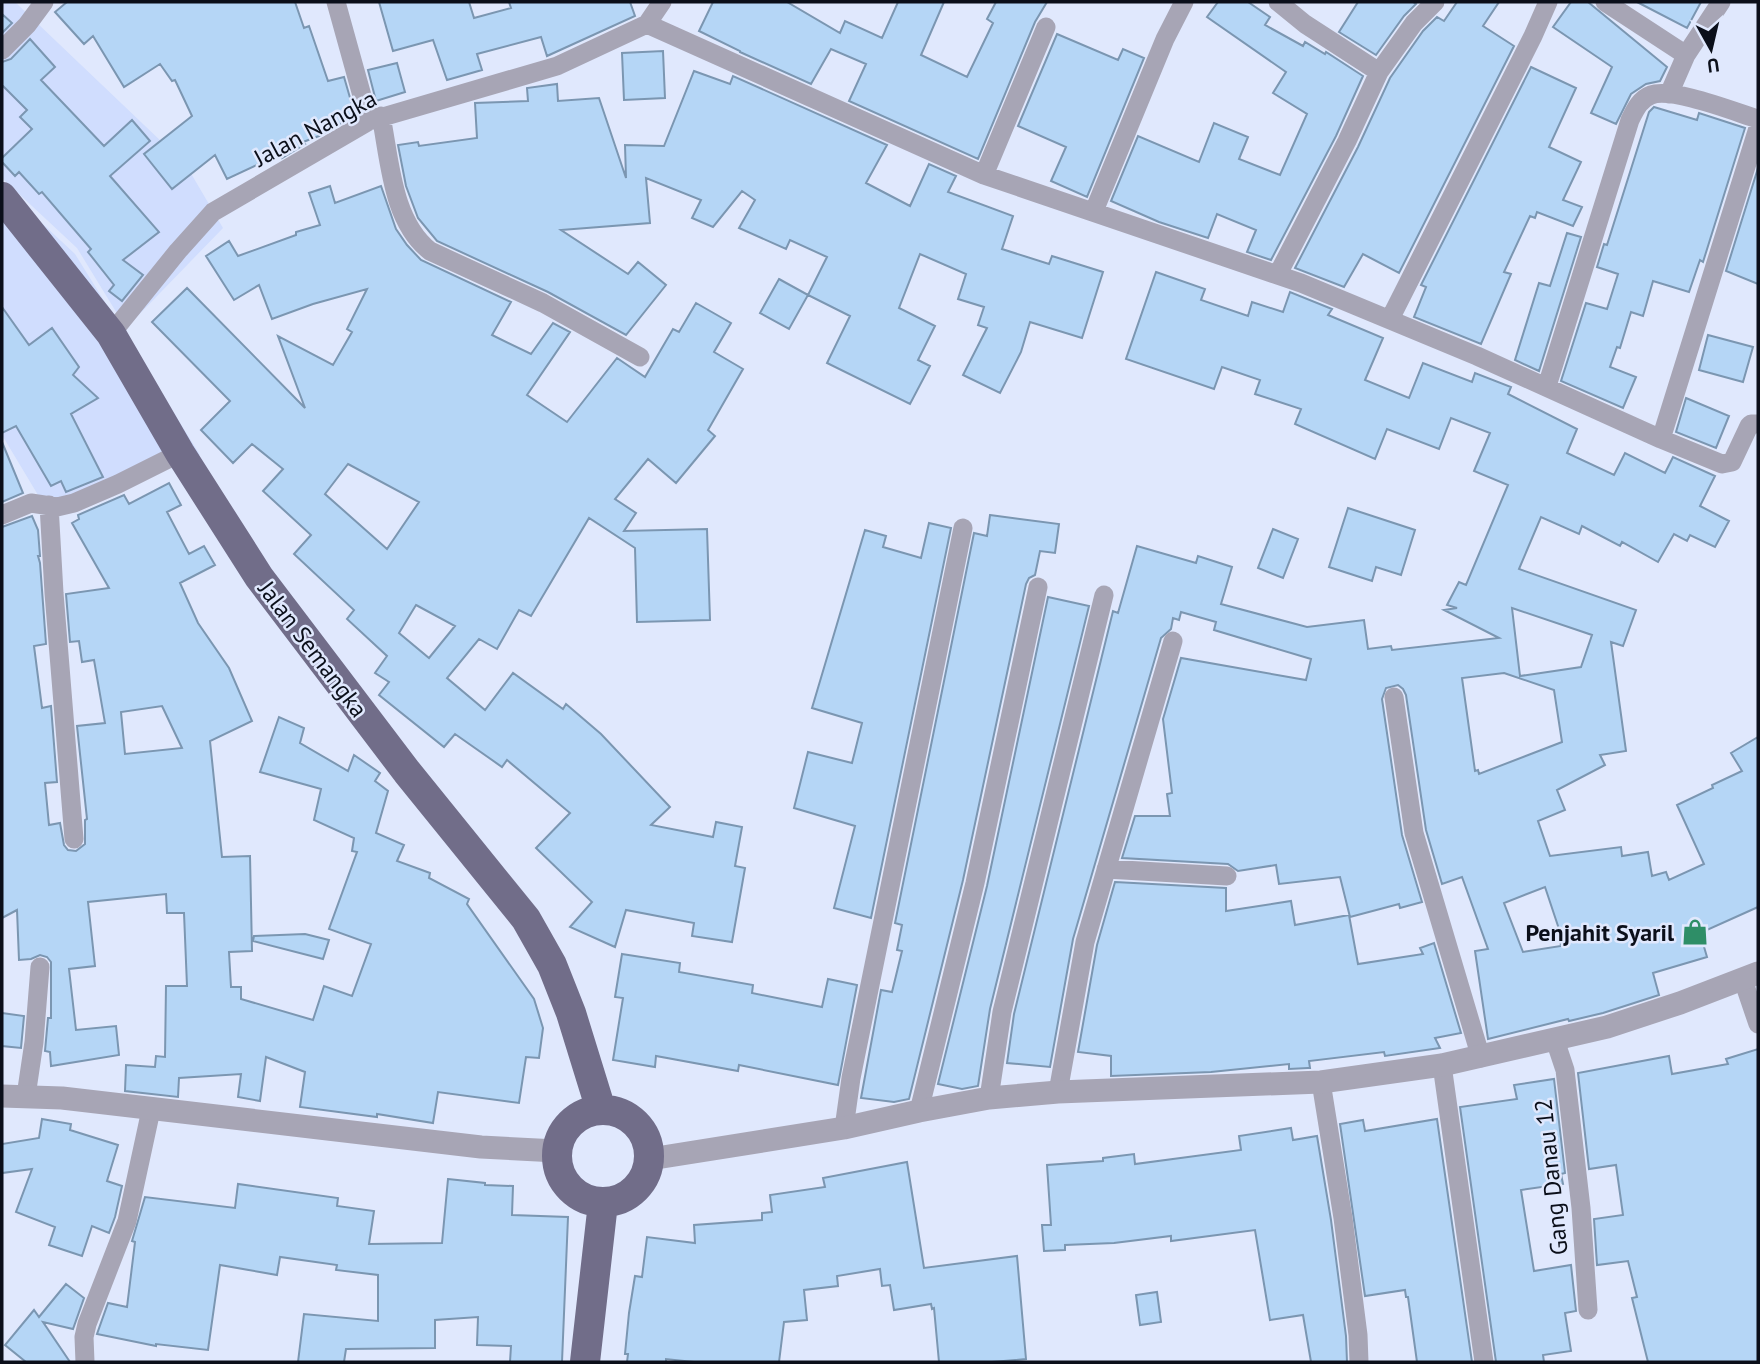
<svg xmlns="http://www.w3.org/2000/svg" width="1760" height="1364" font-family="'PT Sans',sans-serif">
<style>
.built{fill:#d0ddfe}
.building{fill:#b5d6f6;stroke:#7b96b1;stroke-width:2;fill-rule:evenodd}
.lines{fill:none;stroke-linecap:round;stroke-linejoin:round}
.minor{stroke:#a7a5b5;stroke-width:19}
.tertiary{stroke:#a7a5b5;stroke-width:23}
.primary{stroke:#716d89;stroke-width:30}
.labels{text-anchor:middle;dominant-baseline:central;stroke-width:5;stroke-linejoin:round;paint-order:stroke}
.street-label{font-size:24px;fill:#0b0f1a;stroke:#e0e8fd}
.poi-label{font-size:24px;font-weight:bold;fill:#0b0f1a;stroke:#e0e8fd;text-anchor:end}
</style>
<rect width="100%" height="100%" fill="#e0e8fd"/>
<path class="built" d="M2,2H15L186,165L223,228L126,328L77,248L2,178Z
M2,186L75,254L200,455L50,515L2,435Z"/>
<path class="building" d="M67,2H295L304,28L309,26L328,81L344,77L355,115L319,136L303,142L305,144L282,158L280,154L227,179L215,155L172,189L144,154L192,116L175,80L172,81L160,64L124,87L93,36L84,44L55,12Z
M379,2H469L474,18L511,8L509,2H630L635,16L547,56L541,37L477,54L482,70L447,80L433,40L393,51Z
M713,2H787L840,33L845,21L882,38L898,2H944L921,55L967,77L993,23L987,19L996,2H1047L1035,22L978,159L849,101L866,64L831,49L811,84L740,52V51L699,31Z
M1218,2H1248L1270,17L1265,25L1303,46L1305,42L1325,54L1326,52L1363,76L1336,136L1271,260L1247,252L1256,230L1217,214L1208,238L1159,222L1111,201L1138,136L1199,162L1214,123L1248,137L1239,159L1280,175L1307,114L1273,93L1286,72L1207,17Z
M1358,2H1413L1416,4L1404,16L1376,55L1339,32Z
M1457,2H1499L1483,26L1514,46L1399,273L1363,254L1344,287L1295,268L1358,147L1390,78L1423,31L1437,17L1444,21Z
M1571,2H1588L1667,67L1660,81L1646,84L1631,94L1616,124L1591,113L1612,67L1553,27Z
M1637,2H1701L1687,28Z
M2,14L12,23L2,33Z
M1057,34L1118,60L1123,49L1144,58L1087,197L1051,181L1066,147L1018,126Z
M30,39L55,67L41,80L104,146L132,120L150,141L110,176L159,232L123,260L143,275L122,301L109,291L114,285L88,252L91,249L42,192L39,194L19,172L15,176L2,162V158L32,129L20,117L27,110L2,85V62L11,59Z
M663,51L665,98L624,100L622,53Z
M397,63L405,92L376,101L368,70Z
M1531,67L1576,88L1549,147L1581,162L1563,200L1582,207L1573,226L1537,212L1535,218L1530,216L1504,272L1511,274L1481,344L1414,317L1426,287L1421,285Z
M694,71L730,84L733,76L887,145L866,183L910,206L929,164L956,176L948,192L1013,216L1002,249L1049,264L1052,256L1103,272L1082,338L1030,322L1021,352L1000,393L963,375L987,328L978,325L984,307L958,299L966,274L920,254L899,308L935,326L918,360L930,366L910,404L827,363L850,316L808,295L827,257L790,240L786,249L739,228L755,200L742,191L713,227L692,218L701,200L646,178L650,223L561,230L628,274L638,262L666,285L626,335L548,292L437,241L418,218L406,186L398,145L418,142L419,146L477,138L475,103L528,101L527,88L557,84L558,101L599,98L626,178L625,145L664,146Z
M1654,107L1697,120L1699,113L1745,128L1703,262L1700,260L1689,292L1653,281L1643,316L1631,312L1620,348L1617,347L1610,367L1636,377L1623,408L1561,381L1586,303L1607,309L1618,274L1597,267L1604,244L1607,245L1649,112Z
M1758,168V284L1726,271Z
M330,186L335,203L381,186L396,229L407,245L421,260L511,302L492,335L531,354L553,323L570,332L527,395L567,422L617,358L645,377L673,329L679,332L696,303L731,323L714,352L743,369L708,430L715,436L676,483L648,459L615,499L636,513L624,531L707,529L710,620L637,622L635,548L589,518L531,616L519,610L497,649L479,639L447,678L485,710L513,673L563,709L566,704L601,734L670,807L651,825L713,837L716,822L742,827L735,866L745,868L732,942L692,936L694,923L626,910L615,947L570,927L592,902L536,848L570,813L507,760L502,767L455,734L444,747L379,695L389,682L375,673L387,656L347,619L354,610L294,554L311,535L263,491L283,469L252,444L233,463L201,430L230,401L152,322L187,288L305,408L278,336L333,365L352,332L347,329L367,289L313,304L272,319L259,285L234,300L206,256L229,241L238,256L296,235V232L320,225L309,193ZM348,464L419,502L387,549L325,494ZM416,605L455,626L429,658L399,633Z
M1567,233L1581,237L1539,371L1515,360L1539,283L1550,286Z
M1156,272L1205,289L1201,300L1248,316L1252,302L1283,312L1290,292L1332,309L1328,315L1383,338L1365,380L1409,398L1423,363L1472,382L1475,373L1511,387L1508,394L1577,429L1567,453L1614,475L1625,453L1665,473L1673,457L1715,476L1700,506L1729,521L1715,547L1690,535L1687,541L1674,534L1658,562L1622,542L1620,546L1582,526L1579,534L1541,517L1519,569L1636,610L1623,646L1611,642L1626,751L1600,755L1605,765L1557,790L1565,810L1538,821L1550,856L1621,847L1622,856L1648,852L1652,876L1666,872L1669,880L1704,864L1677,805L1713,788L1712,785L1742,771L1731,753L1758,737V907L1700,933L1707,957L1653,973L1659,995L1603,1013L1569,1021L1568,1019L1488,1039L1475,951L1488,949L1462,877L1442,884L1426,830L1406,695L1403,689L1398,685L1386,688L1382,699L1402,835L1422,902L1400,908L1399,904L1350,917L1340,877L1279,884L1276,865L1238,871L1228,864L1122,858L1135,816H1170L1167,794L1172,793L1163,719L1181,658L1306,680L1311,659L1214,630L1216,622L1181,612L1179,620L1173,618L1171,629L1161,638L1073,939L1050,1067L1007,1063L1014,1014L1113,611L1118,613L1137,546L1196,563L1198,556L1232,567L1221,604L1307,627L1364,620L1368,649L1391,646L1392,650L1499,638L1444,610L1457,608L1447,605L1459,582L1466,585L1508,485L1474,471L1490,433L1451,418L1439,449L1387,429L1375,459L1295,424L1301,409L1255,394L1260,380L1222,367L1214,389L1126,359ZM1512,608L1592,635L1581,667L1520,676ZM1504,673L1554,690L1562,742L1479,774L1478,770L1475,771L1462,678ZM1545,887L1558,926L1561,946L1523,952L1504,903Z
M779,279L808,295L789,329L760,313Z
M2,307L29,345L52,328L79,367L73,375L98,398L71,414L103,477L66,492L61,481L51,486L16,426L2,433Z
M1708,335L1753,347L1743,382L1699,370Z
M1686,398L1729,416L1716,448L1676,432Z
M2,442L23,493L2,502Z
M169,483L181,505L167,512L189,554L204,546L215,565L180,583L198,623L229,668L252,721L210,741L222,857L250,856L252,951L229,952L231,987H241V999L313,1020L324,986L352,996L371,944L329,929L357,852L352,851L354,838L314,820L321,789L260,772L279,717L304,728L300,743L348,771L354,755L380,773L375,781L388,791L376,833L404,845L397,861L430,873L429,878L469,899L467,904L534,999L543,1028L539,1058L526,1057L519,1103L438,1092L433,1123L377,1114V1117L300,1107L305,1072L266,1057L260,1101L238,1097L241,1074L179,1078L178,1097L125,1091L126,1065L155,1067L156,1056L165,1057L166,986H187L184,913H167L166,894L88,902L95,966L69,969L76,1030L116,1026L119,1055L51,1066L50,1052L45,1051L48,1018H51V962L47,957L40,955L31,959L19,960L17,910L2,918V527L32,516L38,530L40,556H38L40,563L46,644L34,646L42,708L51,706L57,782L45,783L49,825L60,823L64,845L68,850L76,851L85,844V820L87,819L77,726L105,723L94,660L82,662L79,641L70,642L66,594L109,588L72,523L79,519L78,515L124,495L129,504ZM162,706L182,748L125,754L121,712Z
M1348,508L1415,530L1401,575L1376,567L1372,581L1329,567Z
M990,515L1059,524L1055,553L1040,551L1035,575L1029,578L1026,584L963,880L909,1099L894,1102L861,1098L881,990L892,992L902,951L897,950L902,925L895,923L974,533L987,536Z
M929,523L951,528L871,918L834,908L855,826L794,808L808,752L852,763L862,723L812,708L865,530L886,536L883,547L921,558Z
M1273,529L1298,539L1283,578L1258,568Z
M1048,597L1089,606L990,1009L978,1086L962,1089L938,1084L987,886Z
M1115,882L1226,888V911L1291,901L1295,925L1349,915L1358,964L1423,954L1420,948L1434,943L1461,1033L1435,1038L1440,1048L1385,1056L1384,1052L1309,1061L1310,1068H1308L1289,1069V1064L1211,1072L1111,1076V1056L1078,1052L1097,945Z
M305,934L329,940L323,959L253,941L254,936Z
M622,954L680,963L679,972L753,985L752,993L822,1007L828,979L857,985L838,1085L739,1065L738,1071L656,1056L655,1067L613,1060L623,998L615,997Z
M2,1013L24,1016L21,1048L2,1046Z
M1758,1049V1362H1648L1632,1298L1637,1297L1628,1261L1597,1265L1594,1219L1623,1215L1616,1165L1589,1169L1578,1073L1669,1056L1672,1074L1728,1064L1726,1059Z
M1554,1079L1565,1173L1561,1174L1563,1184L1521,1190L1534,1271L1571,1265L1576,1311L1565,1313L1571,1351L1543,1355L1544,1362H1496L1460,1107L1517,1099L1514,1085Z
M42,1119L71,1124L70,1130L118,1145L107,1181L122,1186L115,1217L109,1233L92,1226L82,1256L49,1245L55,1227L16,1212L32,1169L2,1173V1144L39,1138Z
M1437,1119L1472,1362H1417L1408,1297H1406L1405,1290L1365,1296L1340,1124L1363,1120L1365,1131Z
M1291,1128L1293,1140L1317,1136L1331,1220L1346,1336L1347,1362H1311L1303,1315L1270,1320L1255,1230L1171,1241V1236L1114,1243L1065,1245V1250L1044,1251L1042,1225H1051L1047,1165L1103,1161V1158L1134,1154L1135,1164L1241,1150L1239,1136Z
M907,1162L924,1268L1017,1256L1026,1359L992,1362H939L934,1308L932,1309L931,1304L894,1310L890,1285L882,1286L880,1269L837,1276L838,1286L804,1290L807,1320L784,1322L779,1362H694L666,1359V1362H627L628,1354H625L629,1313L635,1276L642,1277L647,1237L695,1243L694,1225L762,1220V1213L772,1212L770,1195L825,1187L823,1178Z
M448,1179L485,1183V1185L513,1186L512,1215L568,1217L562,1362H510L511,1346L477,1345L478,1317L435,1320V1348L346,1349L344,1362H298L304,1314L378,1321V1275L336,1270L337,1265L280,1257L277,1275L220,1265L208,1350L156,1344V1346L97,1334L108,1303L127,1307L135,1242L132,1241L145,1197L235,1208L238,1184L338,1198L337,1206L374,1211L369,1244L442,1243Z
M66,1284L84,1298L73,1329L43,1322L70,1362H26L5,1345L34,1310L39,1317Z
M1157,1292L1161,1322L1140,1325L1136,1295Z"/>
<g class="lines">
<path class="minor" d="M336,2L369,121
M1278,2L1305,24L1379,72
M1605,2L1686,55
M647,24L984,175L1301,283L1477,356L1661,439L1722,464L1732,462L1749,426L1751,424H1758
M2,50L27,25L44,2
M1669,94L1686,55L1721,2
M381,116C390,161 392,221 430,251L543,303L640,357
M984,175L1046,27
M1094,211L1165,39L1184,2
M1278,274L1347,141L1379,72L1414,23L1435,2
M1390,319L1533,36L1548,2
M111,334L178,251L213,212L369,121L557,66L647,24L662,2
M1547,386L1630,120C1635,110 1640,99 1651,95C1672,87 1735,112 1758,119
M1661,439L1758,128
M49,505L54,593L74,839
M2,515L31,503L57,507L74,503L118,484L180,453
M1394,697L1414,833L1481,1058
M1106,869L1227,876
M1743,980L1758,1024
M1555,1040L1565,1070L1581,1208L1588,1310
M1442,1065L1484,1362
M1321,1082L1343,1218L1358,1335L1359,1362
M1058,1092L1085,942L1173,641
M26,1096L34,1042L40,967
M989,1098L1002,1012L1104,595
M919,1111L975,883L1038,587
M844,1128L851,1078L963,528
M85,1362L84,1337L87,1324L127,1221L151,1110"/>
<path class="tertiary" d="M2,1096L62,1098L481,1147L557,1151
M650,1159L844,1128L919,1111L989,1098L1058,1092L1321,1082L1442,1065L1607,1027L1680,1003L1758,973"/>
<path class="primary" d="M2,197L111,334L180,453L259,577L407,772L526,919L552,965L571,1013L601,1110
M557 1156a46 46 0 1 1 92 0a46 46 0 1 1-92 0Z
M585,1362L603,1203"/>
</g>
<defs>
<g id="shop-bare" transform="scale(2.1)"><path d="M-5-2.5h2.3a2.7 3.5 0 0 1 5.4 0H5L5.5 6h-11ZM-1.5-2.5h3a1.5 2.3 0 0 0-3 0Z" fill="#2e8e67" stroke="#e0e8fd" stroke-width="2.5" paint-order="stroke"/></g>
</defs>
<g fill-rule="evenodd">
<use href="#shop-bare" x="1695" y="932"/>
</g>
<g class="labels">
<g class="street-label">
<text transform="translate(315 128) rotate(-28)">Jalan Nangka</text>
<text transform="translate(313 649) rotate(53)">Jalan Semangka</text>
<text transform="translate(1551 1177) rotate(-96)">Gang Danau 12</text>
</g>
<g class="poi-label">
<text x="1674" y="932">Penjahit Syaril</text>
</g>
</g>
<rect width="1760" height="1364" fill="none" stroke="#0b0f1a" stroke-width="7"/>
<g transform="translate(1711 49) rotate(172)" stroke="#e0e8fd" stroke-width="5" paint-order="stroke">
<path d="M0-5L12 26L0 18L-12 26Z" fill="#0b0f1a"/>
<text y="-10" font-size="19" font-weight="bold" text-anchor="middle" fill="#0b0f1a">U</text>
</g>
</svg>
